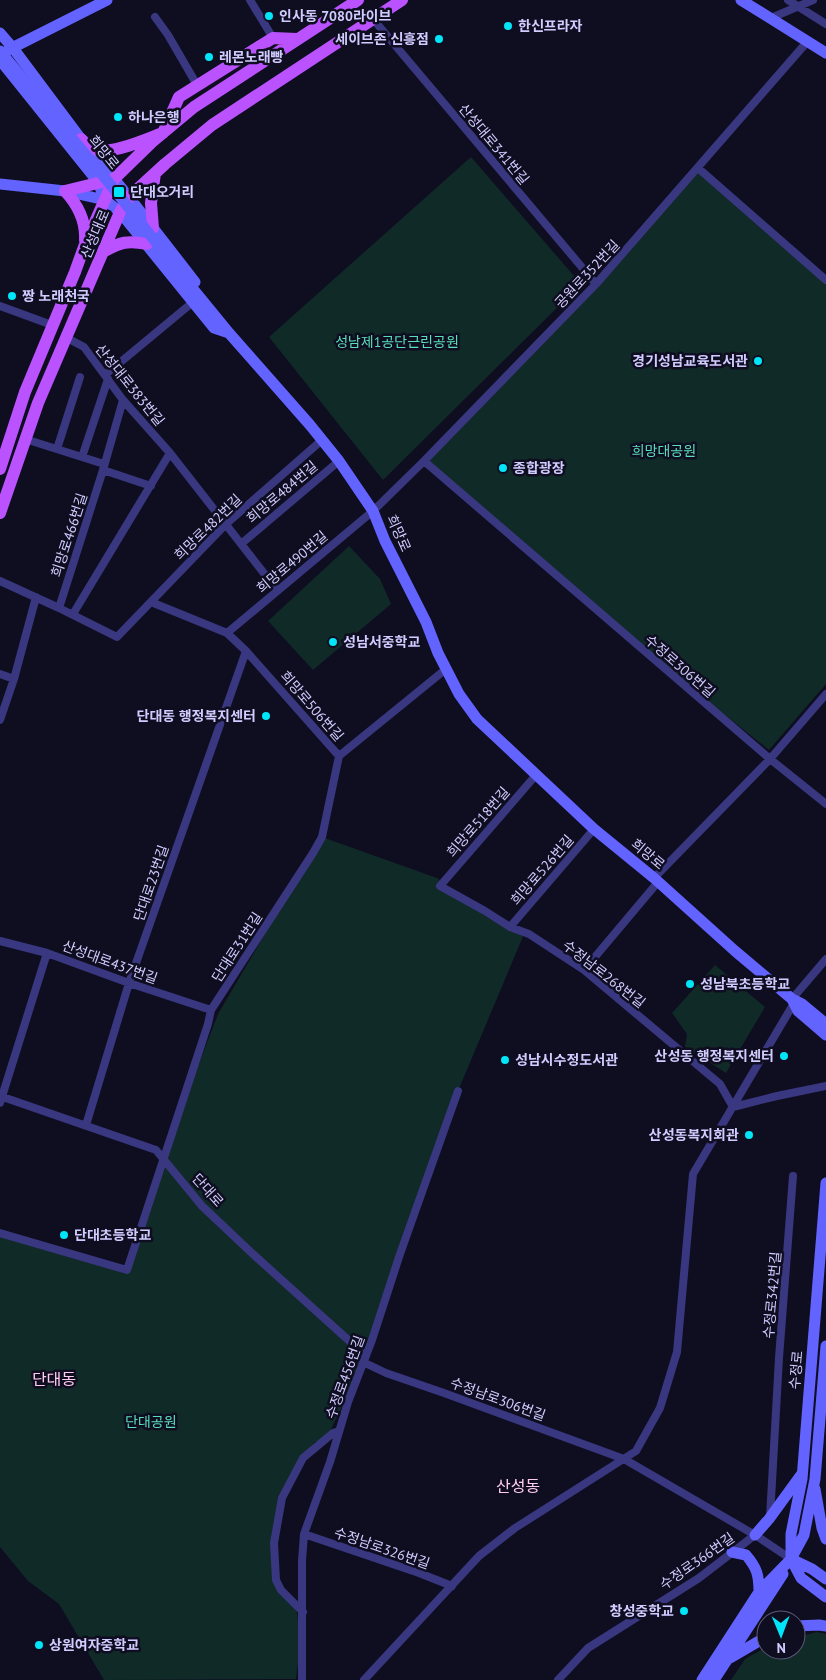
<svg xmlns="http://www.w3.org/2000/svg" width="826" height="1680" font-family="'PT Sans','Noto Sans KR',sans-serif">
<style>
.green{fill:#102a28}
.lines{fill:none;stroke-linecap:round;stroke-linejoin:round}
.street{stroke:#38377f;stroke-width:8}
.secondary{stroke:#6363ff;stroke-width:11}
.primary{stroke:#ba53ff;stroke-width:12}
.secondary-bridge{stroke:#6363ff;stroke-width:11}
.poi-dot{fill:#00e5f7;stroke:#0f0d20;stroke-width:2}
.labels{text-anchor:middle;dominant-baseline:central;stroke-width:5;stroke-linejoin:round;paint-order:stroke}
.poi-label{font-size:14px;font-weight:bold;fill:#d0ccff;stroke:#0f0d20;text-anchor:start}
.street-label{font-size:14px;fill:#d0ccff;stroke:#0f0d20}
.park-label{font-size:14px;fill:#58dfb9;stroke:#0f0d20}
.quarter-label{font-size:16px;fill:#ffceee;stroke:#0f0d20}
</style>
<rect width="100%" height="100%" fill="#0f0d20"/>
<path class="green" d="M471,157L581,284L383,480L269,337Z
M698,171L826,282V684L769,750L696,692L428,460Z
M349,546L380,579L391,604L313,670L268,621Z
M322,837L437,878L459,895L524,934L458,1091L363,1362L326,1440L315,1442L303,1458L282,1498L274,1543L276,1580L296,1607L301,1640L296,1679L104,1680L59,1604L28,1581L0,1547V1236L128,1273L163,1157L218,1014Z
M715,965L765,1007L726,1073L685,1047L687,1034L672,1013Z
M817,1632L826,1634V1680H731L745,1659L766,1647V1650H796V1637Z"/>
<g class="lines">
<path class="street" d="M250,0L273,38
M788,0L826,24
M155,17L168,35L197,85
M771,18L813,0
M373,19L596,284
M698,168L826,280
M0,306L52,325
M67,338L84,347L123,400L170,453L277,590
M105,375L193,302
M25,439L104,464
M57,449L80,377
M82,457L108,379
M424,461L770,759L826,694
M103,470L151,486
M241,544L339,461
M0,581L59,608L117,637L226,524L322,440
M151,602L227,633L246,651L339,756L446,669
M59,608L103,470L123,400
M73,614L170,453
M227,633L373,511L424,461L596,284L807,42
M0,674L14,679
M0,720L14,679L36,597
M536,775L440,886L485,911L510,927L529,934L584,970L720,1084L733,1107L777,1096L826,1086
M654,878L770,759L826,804
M510,927L594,829
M0,941L47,953L129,983L211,1010
M584,970L658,882
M792,999L826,959
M0,1096L156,1150L202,1206L254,1255L366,1356
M0,1103L47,953
M86,1125L129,983L246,651
M0,1233L127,1270L208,1024L211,1010L313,853L322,837L339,756
M363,1362L386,1373L444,1393L624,1459L755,1535L791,1559
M770,1517L779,1358L793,1176
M304,1534L419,1573L452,1586
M303,1612L281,1590L276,1580L274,1543L282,1498L303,1458L333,1433L339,1431
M302,1680V1561L304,1534L330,1462L348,1402L372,1340L400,1254L458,1091
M364,1680L479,1556L515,1528L636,1451L660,1408L677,1352L693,1174L794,1003
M558,1680L588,1648L699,1578L755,1535"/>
<path class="secondary" d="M741,0L826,53
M0,33L13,48L81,139L129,197L195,282
M8,50L107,0
M0,60L98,182L105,200
M0,184L65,191L105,200L120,212L214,328L229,333
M184,278L229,333L310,425L339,461L373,511L385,541L426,622L438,653L459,694L477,719L594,829L654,878L735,951L792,999L802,1004L826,1024
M792,999L798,1011L826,1035
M815,1489L822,1528L826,1539
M755,1535L769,1519L801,1475
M732,1552L746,1555C757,1568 759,1575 759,1592
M792,1557L804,1535L815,1479L826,1346
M791,1559L801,1578L826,1597
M791,1559L812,1569L826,1579
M796,1626L819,1625L826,1626
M730,1658L766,1637
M702,1680L759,1592L791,1559V1534L802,1479L826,1183
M714,1680L783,1574"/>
<path class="primary" d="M81,139C84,142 89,147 93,149C110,156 146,139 163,133L179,97L273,38L297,39
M153,228L151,203L155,173
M85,240C86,221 78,205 65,191L114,179
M103,252C120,242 128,240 147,244
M0,469L25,392L75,272L84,247L114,179L152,142L194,107L358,0
M0,513L38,403L120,212L129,197L165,164L212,125L402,0"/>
<path class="secondary-bridge" d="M0,51L114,189L184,278"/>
</g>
<g class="poi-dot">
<circle cx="269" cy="16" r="5"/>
<circle cx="508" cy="26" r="5"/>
<circle cx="439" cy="39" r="5"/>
<circle cx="209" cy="57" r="5"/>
<circle cx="118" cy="117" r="5"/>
<rect x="113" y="186" width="12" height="12" rx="2.5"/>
<circle cx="12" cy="296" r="5"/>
<circle cx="758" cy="361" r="5"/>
<circle cx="503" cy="468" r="5"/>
<circle cx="333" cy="642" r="5"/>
<circle cx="266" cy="716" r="5"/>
<circle cx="690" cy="984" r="5"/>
<circle cx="784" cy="1056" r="5"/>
<circle cx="505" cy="1060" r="5"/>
<circle cx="749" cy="1135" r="5"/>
<circle cx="64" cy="1235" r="5"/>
<circle cx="684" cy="1611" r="5"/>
<circle cx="39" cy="1645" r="5"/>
</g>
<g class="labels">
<g class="poi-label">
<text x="279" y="16">인사동 7080라이브</text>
<text x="518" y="26">한신프라자</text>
<text x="429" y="39" text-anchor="end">세이브존 신흥점</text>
<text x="219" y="57">레몬노래빵</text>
<text x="128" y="117">하나은행</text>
<text x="130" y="192">단대오거리</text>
<text x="22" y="296">짱 노래천국</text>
<text x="748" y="361" text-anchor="end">경기성남교육도서관</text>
<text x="513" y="468">종합광장</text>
<text x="343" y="642">성남서중학교</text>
<text x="256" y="716" text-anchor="end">단대동 행정복지센터</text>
<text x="700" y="984">성남북초등학교</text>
<text x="774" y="1056" text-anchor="end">산성동 행정복지센터</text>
<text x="515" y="1060">성남시수정도서관</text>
<text x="739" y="1135" text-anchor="end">산성동복지회관</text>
<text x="74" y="1235">단대초등학교</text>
<text x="674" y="1611" text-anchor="end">창성중학교</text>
<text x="49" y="1645">상원여자중학교</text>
</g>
<g class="street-label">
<text transform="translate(494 144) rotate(50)">산성대로341번길</text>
<text transform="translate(104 152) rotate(51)">희망로</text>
<text transform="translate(95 234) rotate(-67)">산성대로</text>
<text transform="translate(587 274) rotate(-47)">공원로352번길</text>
<text transform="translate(130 385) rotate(51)">산성대로383번길</text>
<text transform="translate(282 492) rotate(-40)">희망로484번길</text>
<text transform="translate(208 527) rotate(-44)">희망로482번길</text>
<text transform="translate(399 533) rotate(66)">희망로</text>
<text transform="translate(69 535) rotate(-72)">희망로466번길</text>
<text transform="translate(292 562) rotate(-40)">희망로490번길</text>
<text transform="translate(680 666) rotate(41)">수정로306번길</text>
<text transform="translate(312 706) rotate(49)">희망로506번길</text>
<text transform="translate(478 822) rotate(-49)">희망로518번길</text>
<text transform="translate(648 854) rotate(40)">희망로</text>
<text transform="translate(542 870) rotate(-49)">희망로526번길</text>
<text transform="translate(151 883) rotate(-71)">단대로23번길</text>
<text transform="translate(237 947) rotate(-57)">단대로31번길</text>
<text transform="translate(110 962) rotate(20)">산성대로437번길</text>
<text transform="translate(604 974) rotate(38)">수정남로268번길</text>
<text transform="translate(208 1190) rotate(48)">단대로</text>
<text transform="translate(772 1295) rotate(-85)">수정로342번길</text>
<text transform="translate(796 1370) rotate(-85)">수정로</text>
<text transform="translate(345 1377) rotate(-70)">수정로456번길</text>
<text transform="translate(498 1399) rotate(20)">수정남로306번길</text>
<text transform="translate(382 1548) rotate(19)">수정남로326번길</text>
<text transform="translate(697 1561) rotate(-35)">수정로366번길</text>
</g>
<g class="park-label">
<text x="397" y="342">성남제1공단근린공원</text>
<text x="664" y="451">희망대공원</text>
<text x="151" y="1422">단대공원</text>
</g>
<g class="quarter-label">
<text x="54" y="1379">단대동</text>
<text x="518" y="1486">산성동</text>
</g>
</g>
<g transform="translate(781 1635) rotate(179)"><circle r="24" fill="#0f0d20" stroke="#5c5979"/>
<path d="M0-4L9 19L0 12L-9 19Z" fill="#00e5f7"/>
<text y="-8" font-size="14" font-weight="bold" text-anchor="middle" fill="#d0ccff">N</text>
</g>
</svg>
